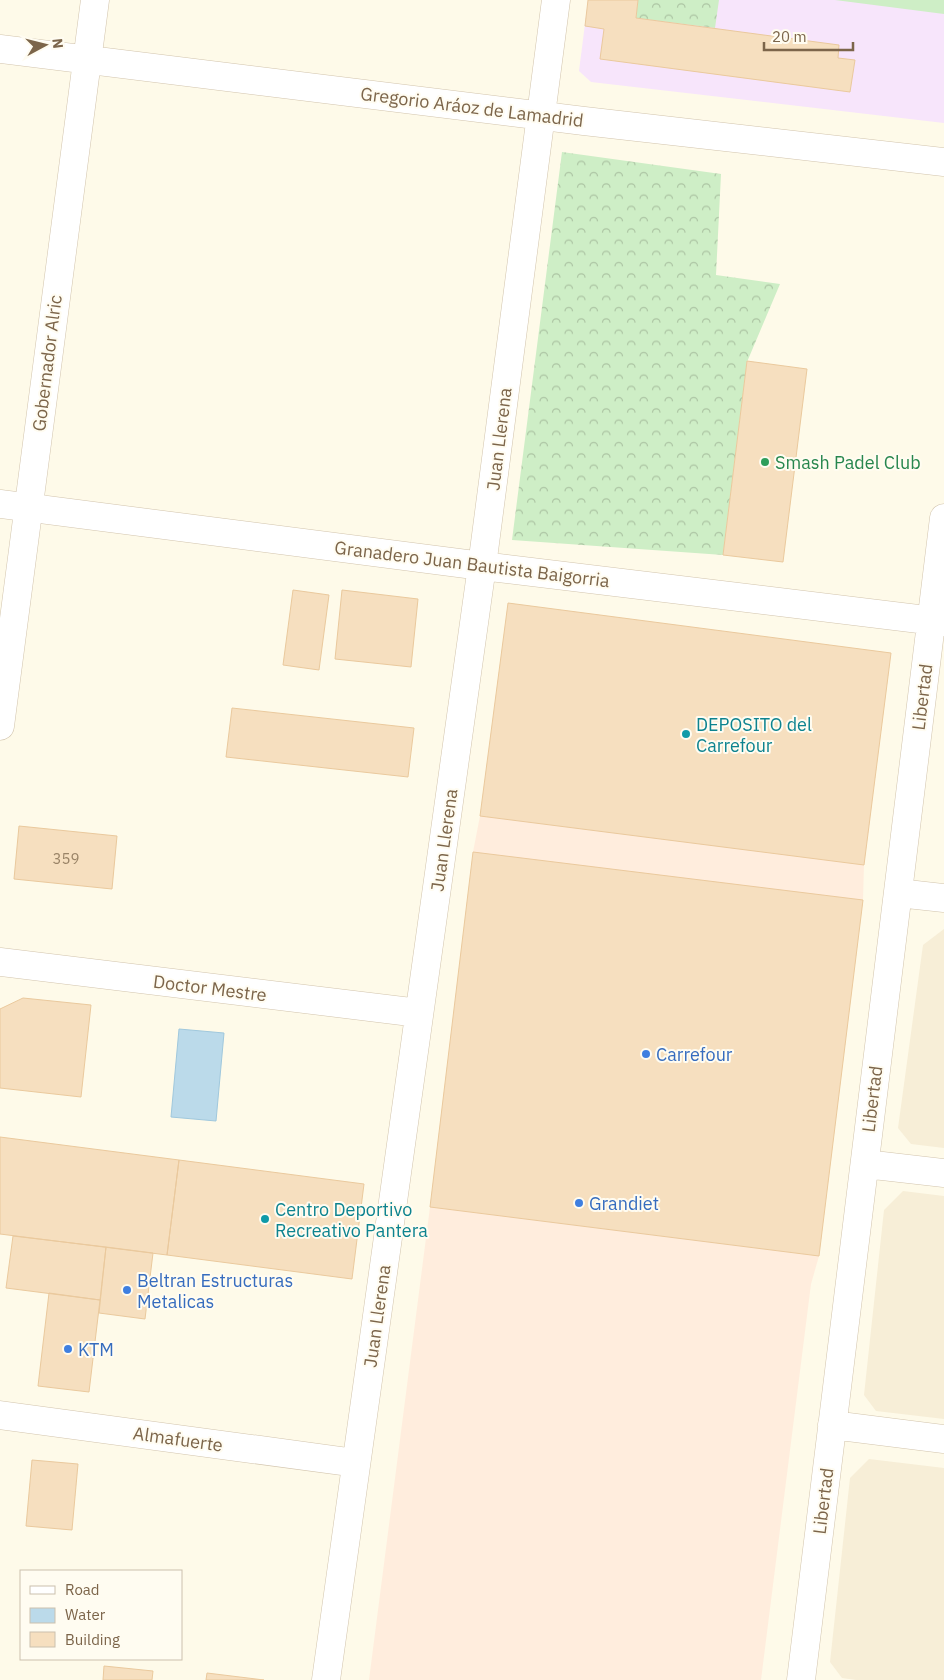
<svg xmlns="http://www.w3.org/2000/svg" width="944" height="1680" font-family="'IBM Plex Sans',sans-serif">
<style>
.residential{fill:#f7eed7}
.commercial{fill:#ffeddd}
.education{fill:#f7e5fb}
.green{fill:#ceeec6}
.forest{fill:url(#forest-crowns)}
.water{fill:#bbdaea;stroke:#a0c8dd}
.building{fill:#f6dfbf;stroke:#eac99d}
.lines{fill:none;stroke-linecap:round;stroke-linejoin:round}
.minor-casing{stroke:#d2c4ad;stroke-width:29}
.minor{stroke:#fff;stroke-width:28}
.leisure-dot{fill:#2e9e5b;stroke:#fffcf1;stroke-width:2}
.culture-dot{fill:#0f9aa8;stroke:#fffcf1;stroke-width:2}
.shop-dot{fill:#3f7fe0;stroke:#fffcf1;stroke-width:2}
.labels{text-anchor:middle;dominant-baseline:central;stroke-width:4;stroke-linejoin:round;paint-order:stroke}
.number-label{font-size:15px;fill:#9a8467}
.street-label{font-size:18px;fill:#7c654a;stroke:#fffcf1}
.leisure-label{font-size:18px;fill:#27864d;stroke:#fffcf1;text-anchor:start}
.culture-label{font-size:18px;fill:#0d838f;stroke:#fffcf1;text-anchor:start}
.shop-label{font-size:18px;fill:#366cbe;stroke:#fffcf1;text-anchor:start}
</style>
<defs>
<pattern id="forest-crowns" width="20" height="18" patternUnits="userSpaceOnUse" patternTransform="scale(1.25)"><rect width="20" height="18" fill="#ceeec6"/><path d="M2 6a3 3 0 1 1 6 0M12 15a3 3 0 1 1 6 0" fill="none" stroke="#acc4a3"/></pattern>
</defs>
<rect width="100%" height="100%" fill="#fefae9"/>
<path class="residential" d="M944,929V1148L911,1144L898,1128L923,945Z
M903,1191L944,1196V1419L876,1411L864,1395L884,1210Z
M869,1459L944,1468V1680H856L842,1678L830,1662L850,1478Z"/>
<path class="commercial" d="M508,603L891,653L864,865L863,900L819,1256L811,1284L761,1680H369L430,1207L473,852L480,816Z"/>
<path class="education" d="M588,0H944V123L591,82L579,71Z"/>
<path class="green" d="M835,0H944V14Z"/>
<path class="forest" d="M638,0H719L715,28L636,18Z
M562,152L721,174L716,275L780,284L747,362L723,555L512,540Z"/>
<path class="water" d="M179,1029L224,1033L216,1121L171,1117Z"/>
<path class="building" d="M588,0H638L636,18L839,45L838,58L855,60L850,92L600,59L604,29L585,26Z
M747,361L807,369L783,562L723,555Z
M293,590L329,595L319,670L283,665Z
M342,590L418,599L411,667L335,659Z
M508,603L891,653L864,865L480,816Z
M232,708L414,728L408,777L226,757Z
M19,826L117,836L112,889L14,879Z
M473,852L863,900L819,1256L430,1207Z
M23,998L91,1005L81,1097L0,1088V1009Z
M0,1137L179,1160L167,1255L0,1234Z
M179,1160L364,1184L352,1279L167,1255Z
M13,1236L106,1247L100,1300L6,1288Z
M106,1247L153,1253L145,1319L99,1313Z
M49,1293L100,1300L89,1392L38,1386Z
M32,1460L78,1464L72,1530L26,1526Z
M104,1666L153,1671L152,1680H103Z
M207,1673L264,1680H206Z"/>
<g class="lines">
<g class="minor-casing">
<path id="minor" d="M0,49L584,121L944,162
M0,504L482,566L944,622
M0,726L95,0
M898,893L944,898
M0,962L419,1013
M865,1164L944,1173
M0,1415L356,1463
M832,1425L944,1439
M326,1680L482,566L556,0
M801,1680L944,518"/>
</g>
<use href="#minor" class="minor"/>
</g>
<circle class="leisure-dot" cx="765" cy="462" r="5"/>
<g class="culture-dot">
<circle cx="686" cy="734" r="5"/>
<circle cx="265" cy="1219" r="5"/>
</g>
<g class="shop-dot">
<circle cx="646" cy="1054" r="5"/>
<circle cx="579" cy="1203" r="5"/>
<circle cx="127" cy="1290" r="5"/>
<circle cx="68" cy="1349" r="5"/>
</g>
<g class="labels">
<g class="number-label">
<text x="66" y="858">359</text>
</g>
<g class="street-label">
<text transform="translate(472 107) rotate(7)">Gregorio Aráoz de Lamadrid</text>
<text transform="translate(47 363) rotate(-83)">Gobernador Alric</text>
<text transform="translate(499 439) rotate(-83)">Juan Llerena</text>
<text transform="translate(472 564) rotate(7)">Granadero Juan Bautista Baigorria</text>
<text transform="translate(922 697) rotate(-83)">Libertad</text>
<text transform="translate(444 840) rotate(-82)">Juan Llerena</text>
<text transform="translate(210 988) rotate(7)">Doctor Mestre</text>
<text transform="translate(872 1099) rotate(-83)">Libertad</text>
<text transform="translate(377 1316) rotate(-82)">Juan Llerena</text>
<text transform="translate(178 1439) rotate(8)">Almafuerte</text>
<text transform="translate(823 1501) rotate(-83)">Libertad</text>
</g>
<g class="leisure-label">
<text x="775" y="462">Smash Padel Club</text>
</g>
<g class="culture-label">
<text x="696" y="724">DEPOSITO del<tspan x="696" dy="21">Carrefour</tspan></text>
<text x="275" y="1209">Centro Deportivo<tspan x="275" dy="21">Recreativo Pantera</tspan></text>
</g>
<g class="shop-label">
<text x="656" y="1054">Carrefour</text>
<text x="589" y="1203">Grandiet</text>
<text x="137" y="1280">Beltran Estructuras<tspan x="137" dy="21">Metalicas</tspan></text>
<text x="78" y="1349">KTM</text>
</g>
</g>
<rect x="20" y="1570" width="162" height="90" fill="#fffcf1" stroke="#cbc0ae"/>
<rect x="30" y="1586" width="25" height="8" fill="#ffffff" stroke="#cbc0ae"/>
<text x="65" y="1595" font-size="15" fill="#7c654a">Road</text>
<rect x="30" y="1608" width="25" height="15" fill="#bbdaea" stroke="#cbc0ae"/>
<text x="65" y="1620" font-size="15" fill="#7c654a">Water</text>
<rect x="30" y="1632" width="25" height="15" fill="#f6dfbf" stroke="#cbc0ae"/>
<text x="65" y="1645" font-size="15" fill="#7c654a">Building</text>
<g transform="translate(45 45) rotate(83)" stroke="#fffcf1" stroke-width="4" paint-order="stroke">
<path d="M0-4L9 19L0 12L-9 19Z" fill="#7c654a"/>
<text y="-8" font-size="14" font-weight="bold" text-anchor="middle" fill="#7c654a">N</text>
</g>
<path d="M764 42v8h89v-8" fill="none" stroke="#7c654a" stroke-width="2.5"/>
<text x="772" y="42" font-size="15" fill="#7c654a" stroke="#fffcf1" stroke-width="4" paint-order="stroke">20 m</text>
</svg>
